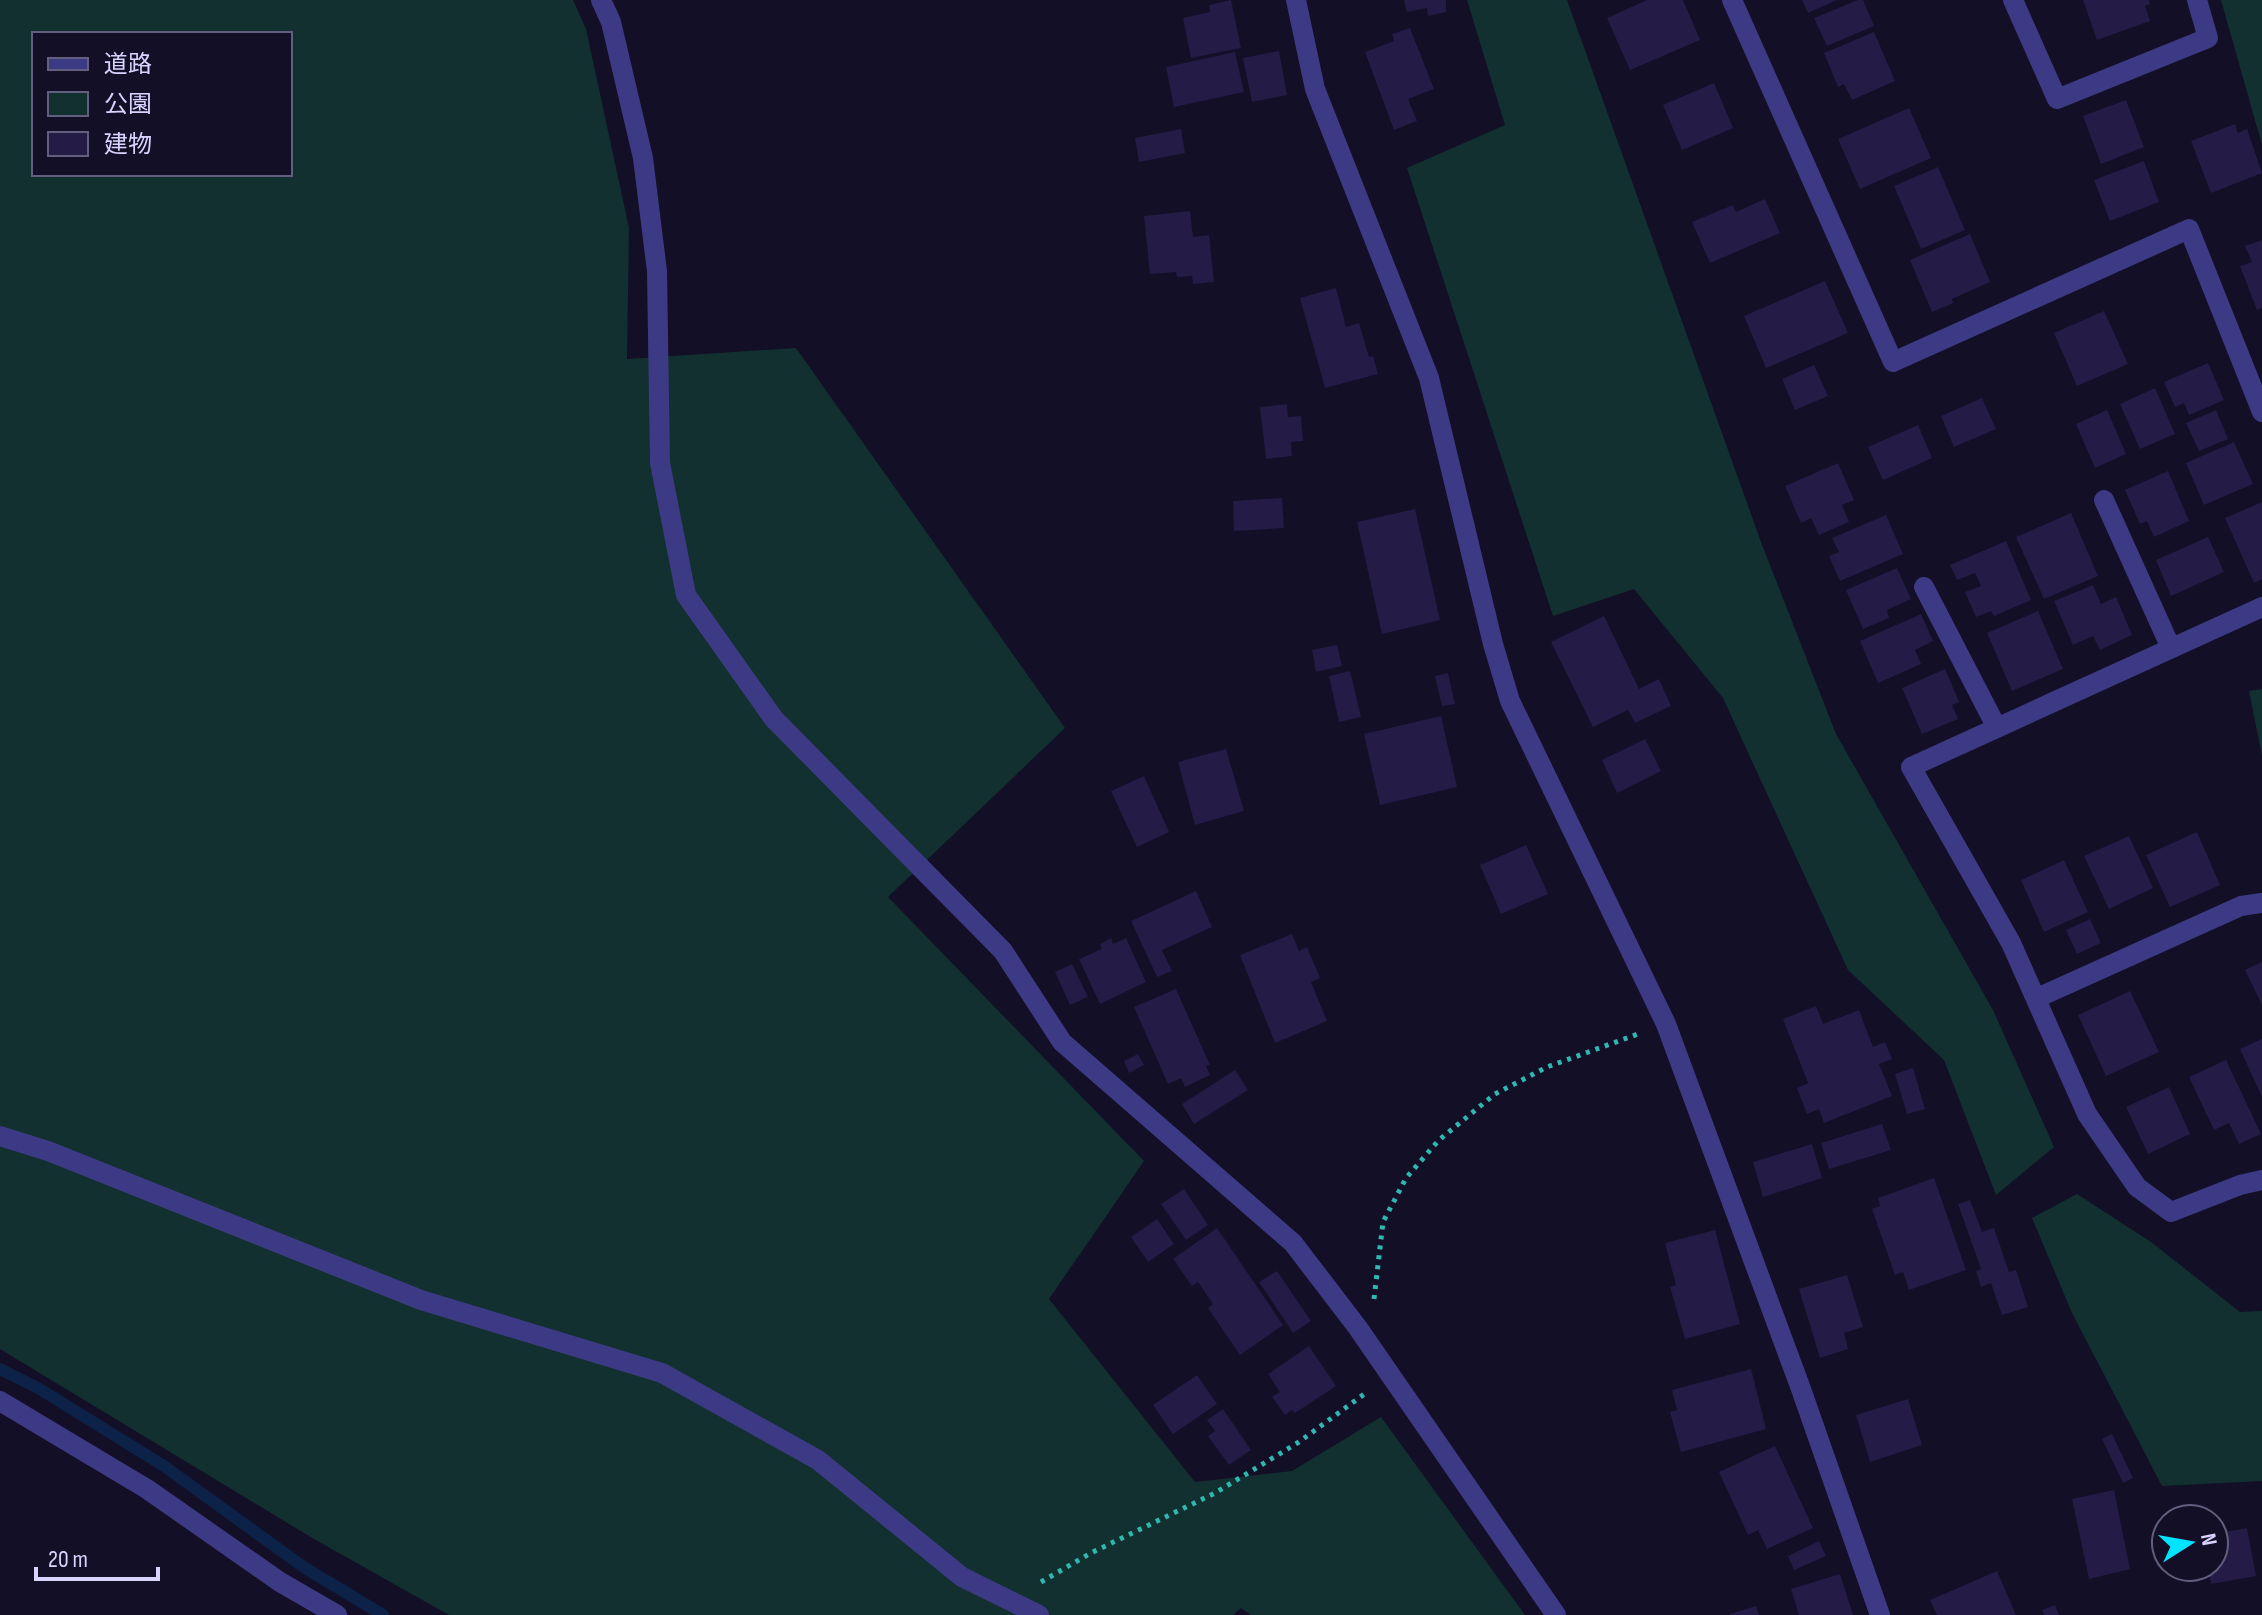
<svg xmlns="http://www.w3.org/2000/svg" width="2262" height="1615" font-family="'Sofia Sans Condensed','Noto Sans JP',sans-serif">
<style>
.green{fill:#12302f;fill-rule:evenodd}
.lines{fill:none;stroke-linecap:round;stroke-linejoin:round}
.stream{stroke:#0c2248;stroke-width:12}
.building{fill:#241b47}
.path{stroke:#2fb8b0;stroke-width:5;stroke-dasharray:4 6;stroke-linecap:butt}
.minor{stroke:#3d3a85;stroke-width:20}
</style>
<rect width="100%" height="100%" fill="#130f26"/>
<path class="green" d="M0,0H573L586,29L629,228L627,359L796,348L1065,728L888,897L1144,1161L1049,1299L1195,1482L1292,1471L1381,1417L1525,1615H1251L1241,1608L1233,1615H449L314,1539L0,1349ZM34,34H290V174H34Z
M1467,0H1567L1761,542L1836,734L1993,1010L2054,1147L1996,1195L1944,1060L1848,970L1723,698L1634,589L1553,616L1407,168L1505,125Z
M2221,0H2262V145Z
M2262,689V756L2249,691Z
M2077,1194L2151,1242L2240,1312L2262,1311V1481L2162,1486L2072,1313L2032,1218Z"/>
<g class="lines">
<path class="stream" d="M0,1369L38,1388L164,1466L305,1568L383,1615"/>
</g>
<path class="building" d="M1231,0L1241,48L1191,58L1183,18L1210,12L1209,5Z
M1404,0H1446V12L1428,16L1427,8L1407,12Z
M1647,0H1683L1700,40L1630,70L1607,18Z
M1802,0H1837L1808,13Z
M1858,0H1863L1874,26L1827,46L1814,18Z
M2083,0H2149L2150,4L2145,6L2150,21L2097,40Z
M1410,28L1434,89L1408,99L1417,121L1394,130L1365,52L1394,41L1392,34Z
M1874,32L1895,81L1852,100L1844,84L1838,87L1824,53Z
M1279,51L1287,95L1252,102L1243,58Z
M1235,52L1244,92L1174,107L1166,67Z
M1714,83L1733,128L1682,150L1663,105Z
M2126,100L2144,147L2101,164L2083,116Z
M1909,108L1931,158L1860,189L1838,139Z
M2235,124L2238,133L2247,129L2262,173L2211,193L2191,141Z
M1181,129L1185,153L1139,162L1135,138Z
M2144,161L2159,202L2110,221L2094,180Z
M1938,167L1965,230L1921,249L1894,186Z
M1765,199L1780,233L1710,263L1692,222L1733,205L1736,212Z
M1190,211L1193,237L1209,235L1214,282L1193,284L1192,276L1177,277L1176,272L1150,274L1144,216Z
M1970,234L1990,282L1952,299L1953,303L1932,312L1910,260Z
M2262,240V308L2257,310L2240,266L2252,262L2245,246Z
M1825,281L1848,333L1766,368L1744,316Z
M1336,288L1346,327L1359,323L1369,357L1373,356L1378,374L1325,388L1300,298Z
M2104,311L2128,364L2077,386L2054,333Z
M2208,363L2224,400L2189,415L2184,403L2175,407L2164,382Z
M1814,365L1828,396L1795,410L1782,379Z
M2155,388L2175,434L2140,449L2120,404Z
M1982,398L1996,429L1954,447L1941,416Z
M1287,404L1288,417L1301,416L1303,441L1291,442L1292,456L1266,459L1260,407Z
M2107,410L2126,454L2095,468L2076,424Z
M2216,410L2228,439L2199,451L2186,423Z
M1918,425L1932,458L1883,480L1868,447Z
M2234,442L2253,484L2204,505L2186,463Z
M1838,463L1854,500L1842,505L1849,522L1819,535L1811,518L1801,523L1785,486Z
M2168,471L2189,521L2154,537L2147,521L2140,524L2125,490Z
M1282,498L1284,528L1234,531L1233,501Z
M2262,502V579L2254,583L2225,518Z
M1415,509L1440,620L1382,634L1357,522Z
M2071,513L2098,576L2044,599L2016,537Z
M1886,515L1903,554L1840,581L1829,556L1839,552L1832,538Z
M2208,537L2224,572L2171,596L2156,560Z
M2006,541L2031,600L1994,616L1991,611L1976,617L1965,592L1981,586L1975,573L1957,580L1950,565Z
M1897,568L1911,599L1887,610L1889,618L1863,629L1846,590Z
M2093,585L2101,604L2116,597L2132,635L2100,650L2093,636L2073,645L2054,601Z
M2038,611L2063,669L2012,691L1987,633Z
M1921,614L1933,641L1915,650L1921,664L1878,683L1860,641Z
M1604,616L1639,689L1659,679L1671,706L1635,723L1628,710L1593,727L1551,642Z
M1337,645L1342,666L1316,672L1312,650Z
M1945,669L1959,702L1952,705L1958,719L1922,734L1902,688Z
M1350,671L1361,717L1339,722L1329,676Z
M1448,673L1455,704L1442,706L1435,676Z
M1441,716L1457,787L1380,805L1364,734Z
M1645,739L1661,771L1617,793L1602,760Z
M1226,749L1244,811L1195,825L1178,762Z
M1144,776L1169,832L1137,847L1111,791Z
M2197,832L2220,885L2170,907L2146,855Z
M2129,836L2153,888L2109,909L2084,856Z
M1526,845L1548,894L1501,914L1480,865Z
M2064,860L2088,912L2044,932L2021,880Z
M1196,891L1212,927L1162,950L1172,971L1157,977L1131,921Z
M2090,919L2101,943L2077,954L2066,930Z
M1292,934L1299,951L1307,947L1320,978L1311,982L1327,1021L1275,1043L1240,955Z
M1111,938L1113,944L1126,938L1146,982L1100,1004L1079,959L1102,949L1100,944Z
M2262,962V1005L2245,970Z
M1072,964L1088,997L1070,1005L1055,972Z
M1176,989L1210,1065L1206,1066L1210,1075L1185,1087L1181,1078L1168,1084L1134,1007Z
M2130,991L2159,1052L2106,1076L2078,1015Z
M1816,1006L1823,1024L1859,1010L1873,1047L1885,1042L1892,1059L1879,1064L1892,1096L1824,1123L1819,1109L1807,1114L1797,1088L1808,1083L1783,1019Z
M2262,1039V1097L2240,1049Z
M1138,1054L1144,1065L1129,1073L1124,1061Z
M2226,1060L2261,1134L2239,1144L2229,1123L2214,1130L2189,1077Z
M1913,1068L1925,1109L1907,1114L1895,1074Z
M1235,1070L1248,1090L1194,1124L1182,1104Z
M2169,1087L2190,1134L2148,1154L2126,1107Z
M1882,1124L1891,1150L1829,1169L1821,1143Z
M1812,1144L1822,1178L1763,1197L1753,1162Z
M1934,1178L1966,1270L1909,1290L1903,1272L1895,1275L1872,1209L1880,1206L1878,1198Z
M1184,1189L1208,1225L1186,1240L1161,1204Z
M1970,1200L1982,1232L1994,1228L2009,1272L2016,1270L2028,1307L2002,1315L1991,1283L1981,1287L1976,1271L1981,1269L1958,1204Z
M1157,1219L1174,1244L1148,1262L1131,1237Z
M1217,1228L1283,1325L1240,1355L1208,1308L1213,1304L1198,1282L1192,1286L1173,1259Z
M1715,1230L1740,1324L1685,1339L1670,1287L1676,1285L1665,1243Z
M1277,1271L1311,1321L1293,1333L1259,1282Z
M1847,1275L1863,1327L1844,1333L1848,1349L1820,1358L1799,1289Z
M1309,1346L1336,1386L1295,1413L1292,1410L1285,1415L1272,1397L1280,1392L1268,1374Z
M1751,1369L1766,1429L1681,1452L1670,1412L1677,1410L1672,1390Z
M1197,1375L1217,1404L1173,1434L1153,1405Z
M1908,1399L1922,1445L1870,1462L1856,1415Z
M1223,1409L1251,1450L1229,1465L1208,1436L1215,1431L1207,1420Z
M2112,1434L2133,1478L2123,1483L2102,1439Z
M1775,1446L1813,1528L1767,1549L1758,1530L1748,1535L1719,1472Z
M2114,1490L2130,1569L2089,1579L2072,1499Z
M2247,1528L2256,1576L2211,1584L2208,1567H2214V1534Z
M1819,1541L1826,1556L1794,1570L1788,1556Z
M1997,1571L2016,1615H1937L1930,1600Z
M1840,1574L1853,1615H1799L1791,1589Z
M2055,1605L2059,1615H2044L2042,1610Z
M1756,1606L1759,1615H1730V1614Z"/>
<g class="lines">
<path class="path" d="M1374,1299L1383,1222L1406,1178L1439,1140L1495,1094L1547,1067L1638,1034
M1041,1582L1091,1553L1215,1493L1299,1442L1367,1392"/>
<path class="minor" d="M601,0L611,22L643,158L657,271L660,463L686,595L774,719L1003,951L1062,1042L1293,1243L1358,1328L1556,1615
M1296,0L1315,89L1429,378L1493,644L1510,701L1666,1024L1801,1389L1880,1615
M1732,0L1893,362L2189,229L2262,412
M2013,0L2057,99L2208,38L2197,0
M2104,500L2171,648
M1924,587L1997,728
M2262,607L1911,767L2011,943L2087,1114L2137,1187L2171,1212L2240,1185L2262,1180
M2037,998L2241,906L2262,903
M0,1136L48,1151L421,1300L662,1373L818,1460L962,1577L1039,1615
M0,1401L147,1489L280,1582L337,1615"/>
</g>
<rect x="32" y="32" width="260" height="144" fill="#130f26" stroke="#625e7d" stroke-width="2"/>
<rect x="48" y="58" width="40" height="12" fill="#3d3a85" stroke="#625e7d" stroke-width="2"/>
<text x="104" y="72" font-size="24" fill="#d9d4ff">道路</text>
<rect x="48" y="92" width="40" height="24" fill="#12302f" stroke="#625e7d" stroke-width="2"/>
<text x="104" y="112" font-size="24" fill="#d9d4ff">公園</text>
<rect x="48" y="132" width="40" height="24" fill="#241b47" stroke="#625e7d" stroke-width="2"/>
<text x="104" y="152" font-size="24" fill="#d9d4ff">建物</text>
<g transform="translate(2190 1543) rotate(79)"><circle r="38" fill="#130f26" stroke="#625e7d" stroke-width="2"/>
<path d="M0-6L14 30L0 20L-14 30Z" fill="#00e5ff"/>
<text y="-12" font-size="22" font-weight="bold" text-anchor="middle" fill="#d9d4ff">N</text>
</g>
<path d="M36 1567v12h122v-12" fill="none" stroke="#d9d4ff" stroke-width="4"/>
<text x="48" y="1567" font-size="24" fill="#d9d4ff" stroke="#130f26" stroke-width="6" paint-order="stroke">20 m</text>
</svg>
